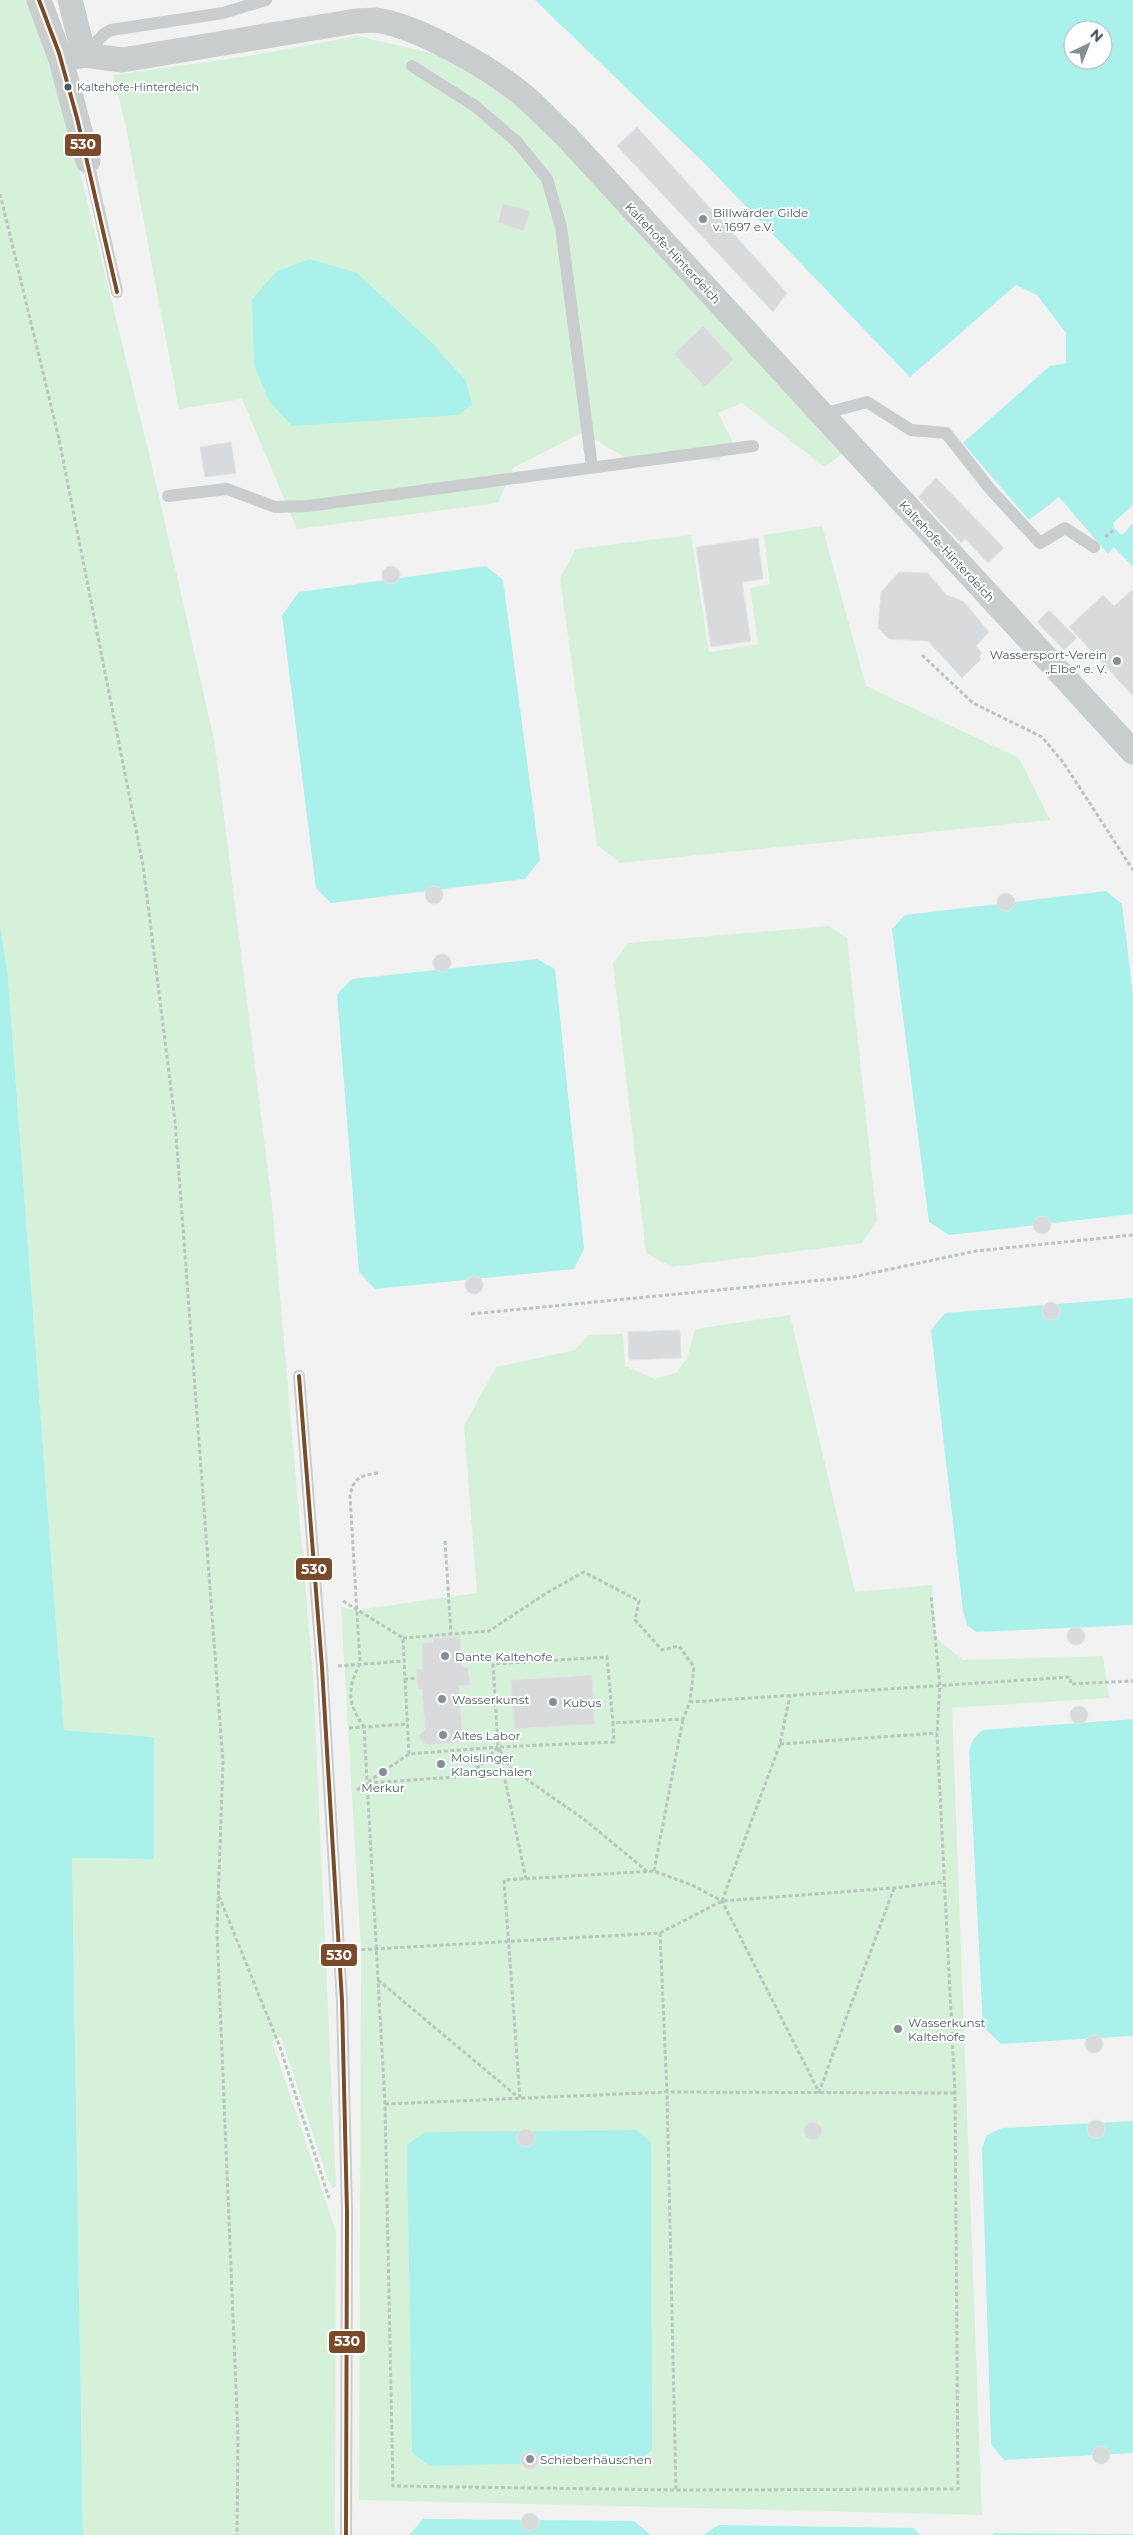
<svg xmlns="http://www.w3.org/2000/svg" width="1133" height="2535" font-family="Montserrat,sans-serif">
<style>
.green{fill:#d6f1d9}
.water{fill:#aaf1ec;fill-rule:evenodd}
.pier{fill:#f2f2f2}
.building{fill:#d8dadb;stroke:#e4e4e5}
.lines{fill:none;stroke-linecap:round;stroke-linejoin:round}
.path{stroke:#b9c6bf;stroke-width:3;stroke-dasharray:4 2.5;stroke-linecap:butt}
.service{stroke:#c9cdce;stroke-width:12}
.minor{stroke:#c9cdce;stroke-width:25}
.bus-1-casing{stroke:#fff;stroke-width:8}
.bus-1{stroke:#7a4b2a;stroke-width:4}
.bus-dot{fill:#485b60;stroke:#fff;stroke-width:2}
.poi-dot{fill:#849093;stroke:#fff;stroke-width:2}
.labels{text-anchor:middle;dominant-baseline:central;stroke-width:4;stroke-linejoin:round;paint-order:stroke}
.bus-label{font-size:11px;fill:#485b60;stroke:#fff;text-anchor:start}
.poi-label{font-size:12px;fill:#485b60;stroke:#fff;text-anchor:start}
.street-label{font-size:12px;fill:#485b60;stroke:#fff}
.line-badge{stroke:#fff;stroke-width:2}
.badge-label{font-size:14px;text-anchor:middle;font-weight:bold;fill:#fff}
</style>
<rect width="100%" height="100%" fill="#f2f2f2"/>
<path class="green" d="M0,0H28L69,127L152,466L213,735L219,776L272,1204L313,1675L336,2186L333,2188L328,2180L281,2037L272,2041L336,2232L335,2535H83L72,1858L154,1859V1737L64,1730L8,977L0,924Z
M357,36L440,55L522,100L843,453L825,467L742,403L718,413L735,446L719,460L626,458L583,432L513,468L498,503L297,529L242,399L179,409L126,127L113,75L248,56Z
M822,526L866,686L1019,758L1050,820L620,863L597,845L560,578L576,549L691,535L709,652L758,644L750,588L770,584L764,535Z
M829,926L847,938L877,1221L862,1243L672,1267L646,1253L613,963L628,943Z
M790,1315L855,1592L932,1585L935,1637L963,1660L1103,1656L1109,1698L952,1708L982,2515L359,2500L361,1950L341,1607L357,1610L477,1593L464,1426L496,1367L575,1350L588,1335L623,1334L625,1366L655,1379L676,1373L687,1359L695,1329Z"/>
<path class="water" d="M535,0H1133V567L1114,547L1108,554L1059,497L1029,520L963,443L1050,366L1066,363V333L1037,295L1016,285L910,377L705,164ZM1073,30H1103V60H1073Z
M310,259L357,273L431,342L466,381L472,405L458,415L292,426L269,401L254,365L252,299L277,271Z
M486,566L503,580L540,860L525,879L331,903L316,888L282,615L299,592Z
M1106,891L1122,904L1133,995V1214L949,1235L929,1222L892,929L905,915Z
M0,924L8,977L64,1730L154,1737V1859L72,1858L83,2535H0Z
M537,959L555,969L584,1249L574,1269L375,1289L359,1272L337,994L352,979Z
M1133,1298V1625L976,1632L967,1625L963,1611L931,1330L945,1313Z
M1133,1719V2036L1001,2044L983,2027L969,1751C972,1741 974,1736 983,1730Z
M1133,2121V2453L1004,2460L991,2444L982,2148L987,2135L1002,2128Z
M637,2130L651,2142L652,2450L638,2461L429,2466L412,2452L407,2145L425,2132Z
M423,2519L634,2521L651,2535H409Z
M719,2525L914,2528L920,2535H703Z
M995,2533L1133,2534V2535H992Z"/>
<path class="pier" d="M1133,505V523L1122,535L1115,529L1113,523Z"/>
<path class="building" d="M637,127L787,293L773,312L617,146Z
M503,203L530,211L524,231L498,223Z
M703,326L734,359L705,387L674,354Z
M231,442L236,473L205,477L200,447Z
M936,478L1004,548L988,563L965,539L961,543L918,497Z
M758,538L763,579L742,582L751,641L711,647L696,547Z
M382 575a9 9 0 1 1 18 0a9 9 0 1 1-18 0Z
M899,572L928,573L946,595L963,601L989,632L976,646L982,653L979,657L981,659L962,678L928,641L889,639L878,628L881,592Z
M1133,589V696L1069,627L1103,595L1114,606Z
M1049,610L1077,638L1064,650L1037,622Z
M425 895a9 9 0 1 1 18 0a9 9 0 1 1-18 0Z
M997 902a9 9 0 1 1 18 0a9 9 0 1 1-18 0Z
M433 963a9 9 0 1 1 18 0a9 9 0 1 1-18 0Z
M1033 1225a9 9 0 1 1 18 0a9 9 0 1 1-18 0Z
M465 1285a9 9 0 1 1 18 0a9 9 0 1 1-18 0Z
M1042 1311a9 9 0 1 1 18 0a9 9 0 1 1-18 0Z
M680,1330L681,1358L629,1360L628,1332Z
M1067 1636a9 9 0 1 1 18 0a9 9 0 1 1-18 0Z
M460,1636L462,1667H468L470,1685L459,1686L463,1742L426,1745L418,1736L425,1729L422,1689H418L416,1669H422V1643L433,1642V1638Z
M592,1675L595,1724L514,1729L511,1680Z
M1070 1715a9 9 0 1 1 18 0a9 9 0 1 1-18 0Z
M1085 2044a9 9 0 1 1 18 0a9 9 0 1 1-18 0Z
M1087 2129a9 9 0 1 1 18 0a9 9 0 1 1-18 0Z
M804 2131a9 9 0 1 1 18 0a9 9 0 1 1-18 0Z
M517 2138a9 9 0 1 1 18 0a9 9 0 1 1-18 0Z
M1092 2455a9 9 0 1 1 18 0a9 9 0 1 1-18 0Z
M521 2460a9 9 0 1 1 18 0a9 9 0 1 1-18 0Z
M521 2522a9 9 0 1 1 18 0a9 9 0 1 1-18 0Z"/>
<g class="lines">
<path class="path" d="M0,194L59,439L143,865L175,1121L223,1762L217,1932L238,2436L237,2535
M1105,537L1115,529
M922,655L973,703L1042,737L1063,762L1133,870
M471,1314L853,1277L976,1251L1133,1235
M378,1473C361,1475 353,1478 350,1496L360,1663C347,1690 347,1702 364,1727L385,2104L393,2486L676,2490L958,2489L955,2093L937,1733L940,1686L931,1595
M445,1541L451,1634
M343,1601L403,1638L405,1679L417,1678
M403,1638L489,1631L548,1592L584,1572L639,1601L635,1620L662,1650L679,1646L694,1667L690,1702
M338,1666L404,1661
M405,1679L409,1754
M349,1728L408,1724
M780,1744L937,1733
M500,1750L509,1767L585,1820L648,1872
M368,1782L409,1754L498,1747
M357,1790L367,1783L457,1777L480,1766L498,1747L614,1742L613,1723L683,1719L690,1702L1070,1677L1071,1684L1133,1681
M654,1871L683,1719
M526,1879L498,1747L493,1664L607,1657L613,1723
M219,1896L280,2047L329,2198
M722,1901L780,1744L790,1695
M660,1933L667,2092L676,2490
M355,1950L660,1933L722,1901L894,1888L943,1882
M378,1980L519,2098
M520,2098L504,1880L654,1871L694,1886L722,1901L819,2092L894,1888
M385,2104L667,2092L955,2093"/>
<path class="service" d="M84,55L104,34L111,30L223,13L266,0
M412,66L475,106L517,142L547,179L561,227L592,467
M88,161L117,292
M822,414L867,402L911,430L946,433L990,489L1040,543L1065,528L1094,547
M168,496L227,489L275,507L308,506L753,446
M299,1376L322,1667L342,2001L347,2212L346,2535"/>
<path class="minor" d="M39,0L61,60L88,161
M70,0L84,55
M61,60L84,55L122,60L356,21C362,21 369,20 375,20C420,26 498,72 531,102C543,113 555,126 567,137L1133,752"/>
<g class="bus-1-casing">
<path id="bus-1" d="M39,0L59,53L77,118L117,292
M299,1376L322,1667L342,2001L347,2212L346,2535"/>
</g>
<use href="#bus-1" class="bus-1"/>
</g>
<circle class="bus-dot" cx="68" cy="87" r="4.5"/>
<g class="poi-dot">
<circle cx="703" cy="219" r="5"/>
<circle cx="1117" cy="661" r="5"/>
<circle cx="445" cy="1656" r="5"/>
<circle cx="442" cy="1699" r="5"/>
<circle cx="553" cy="1702" r="5"/>
<circle cx="443" cy="1735" r="5"/>
<circle cx="441" cy="1764" r="5"/>
<circle cx="383" cy="1772" r="5"/>
<circle cx="898" cy="2029" r="5"/>
<circle cx="530" cy="2459" r="5"/>
</g>
<g class="labels">
<g class="bus-label">
<text x="77" y="87">Kaltehofe-Hinterdeich</text>
</g>
<g class="poi-label">
<text x="713" y="212">Billwärder Gilde<tspan x="713" dy="14">v. 1697 e.V.</tspan></text>
<text x="1107" y="654" text-anchor="end">Wassersport-Verein<tspan x="1107" dy="14">„Elbe" e. V.</tspan></text>
<text x="455" y="1656">Dante Kaltehofe</text>
<text x="452" y="1699">Wasserkunst</text>
<text x="563" y="1702">Kubus</text>
<text x="453" y="1735">Altes Labor</text>
<text x="451" y="1757">Moislinger<tspan x="451" dy="14">Klangschalen</tspan></text>
<text x="383" y="1787" text-anchor="middle">Merkur</text>
<text x="908" y="2022">Wasserkunst<tspan x="908" dy="14">Kaltehofe</tspan></text>
<text x="540" y="2459">Schieberhäuschen</text>
</g>
<g class="street-label">
<text transform="translate(673 253) rotate(47)">Kaltehofe-Hinterdeich</text>
<text transform="translate(947 551) rotate(47)">Kaltehofe-Hinterdeich</text>
</g>
</g>
<g class="line-badge">
<rect x="64" y="133" width="38" height="24" rx="5" fill="#7a4b2a"/>
<rect x="295" y="1557" width="38" height="24" rx="5" fill="#7a4b2a"/>
<rect x="320" y="1943" width="38" height="24" rx="5" fill="#7a4b2a"/>
<rect x="328" y="2330" width="38" height="24" rx="5" fill="#7a4b2a"/>
</g>
<g class="badge-label">
<text x="83" y="149">530</text>
<text x="314" y="1574">530</text>
<text x="339" y="1960">530</text>
<text x="347" y="2346">530</text>
</g>
<g transform="translate(1088 45) rotate(43)"><circle r="24" fill="#ffffff" stroke="#b6bdbf"/>
<path d="M0-4L9 19L0 12L-9 19Z" fill="#849093"/>
<text y="-8" font-size="14" font-weight="bold" text-anchor="middle" fill="#485b60">N</text>
</g>
</svg>
